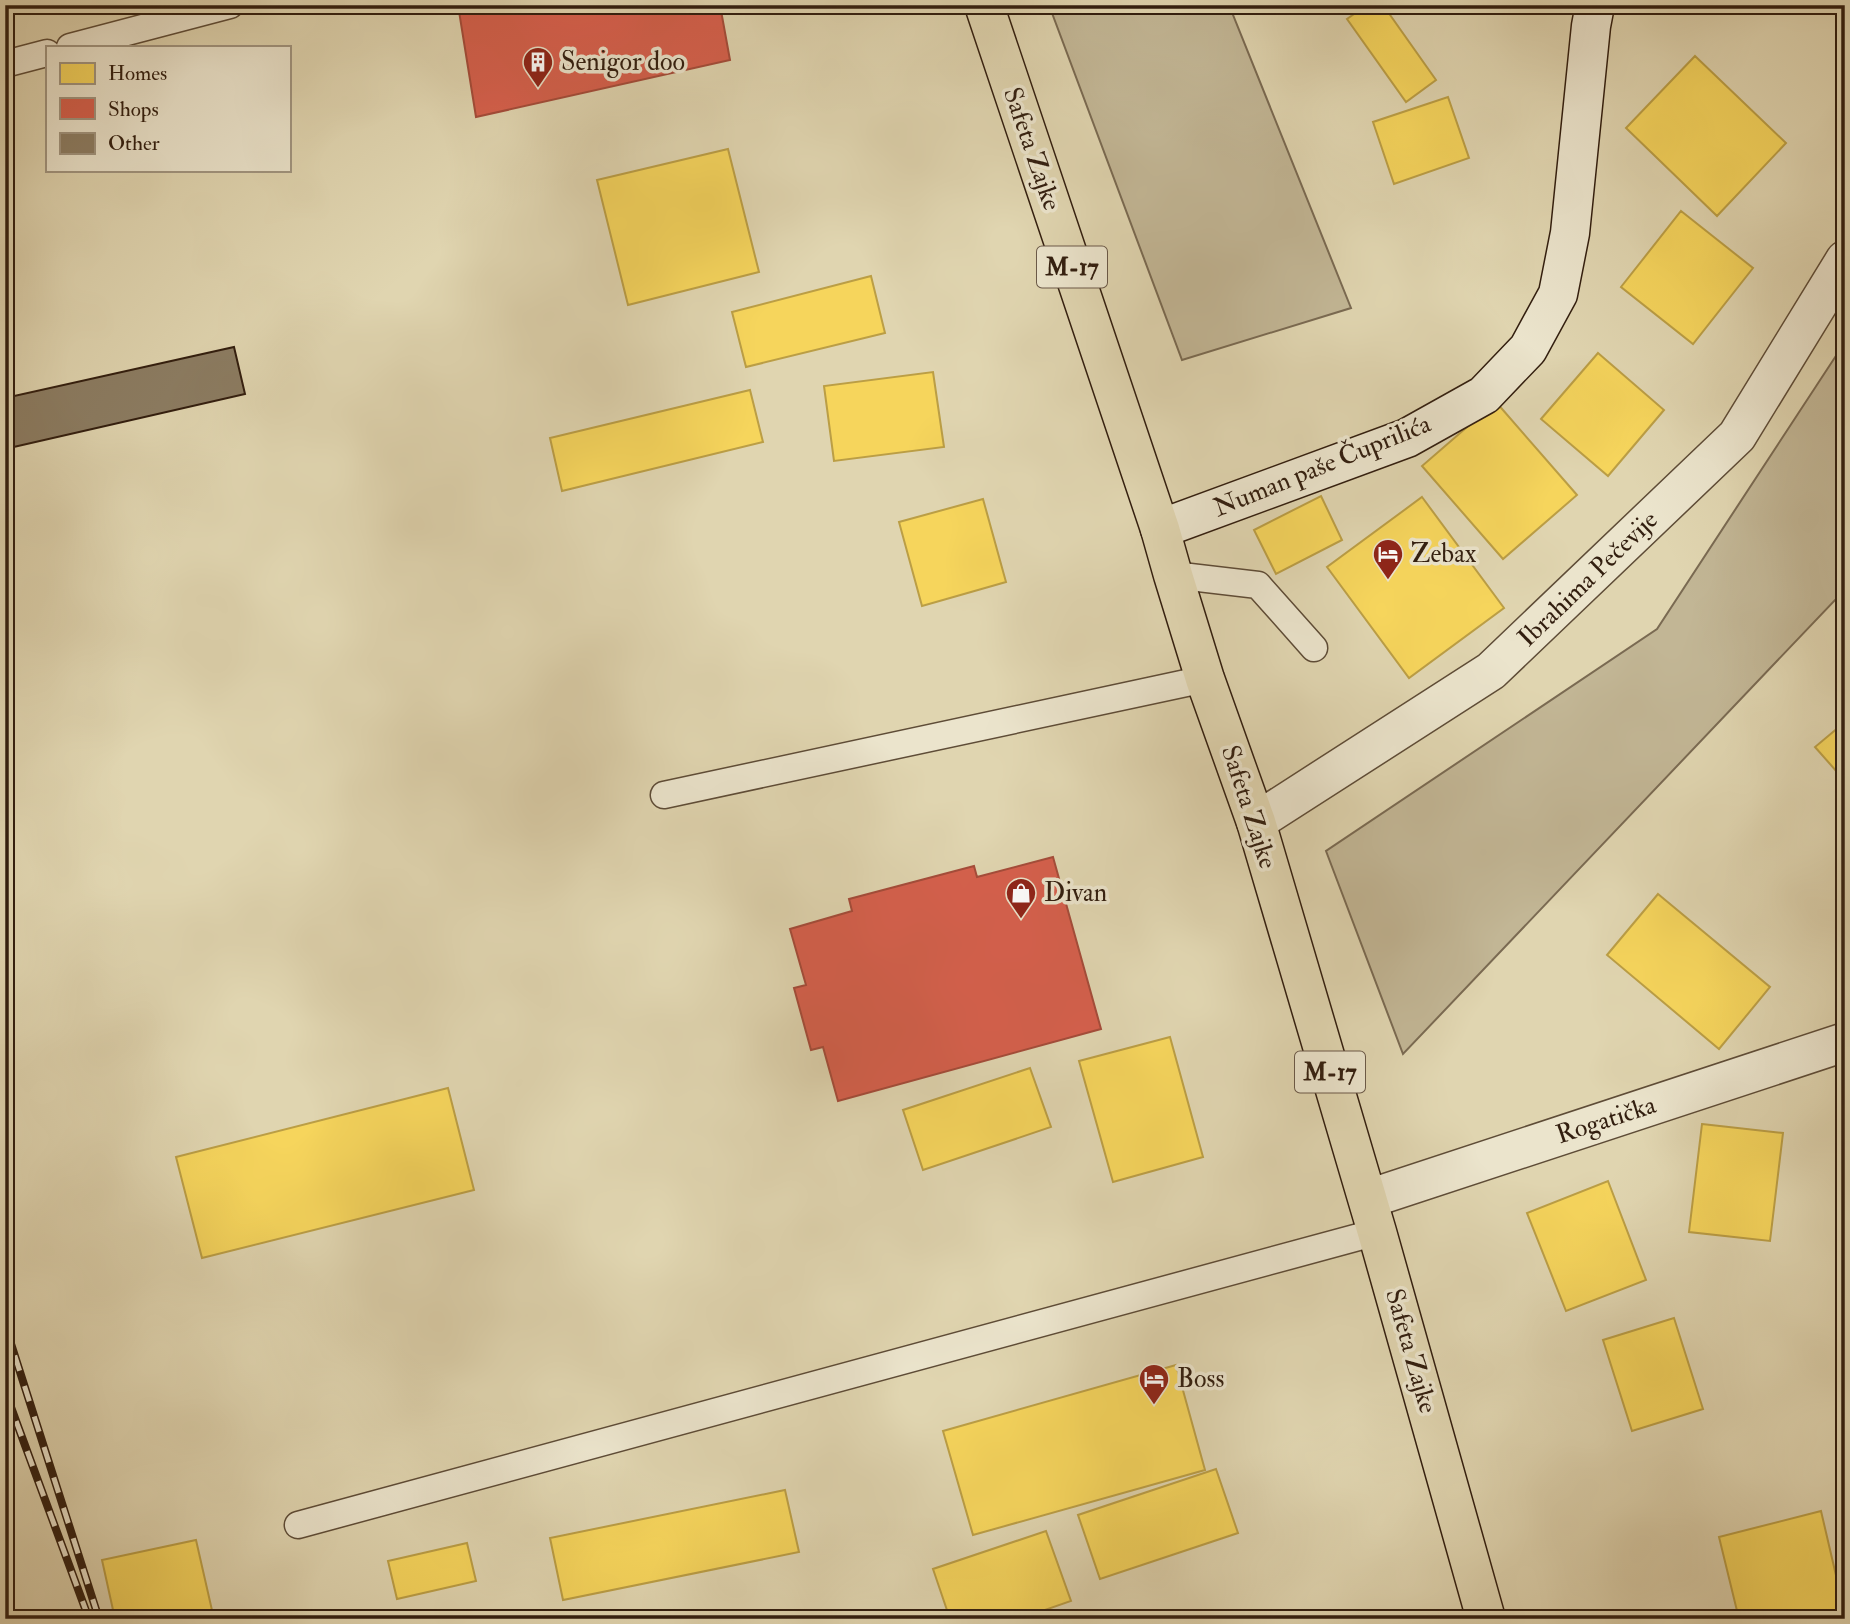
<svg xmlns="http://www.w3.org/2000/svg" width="1850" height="1624" font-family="'IM FELL Double Pica',serif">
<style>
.green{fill:#c2b695;stroke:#7a6a52;stroke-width:2}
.homes{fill:#f6d55c;stroke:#bb9e45;stroke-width:2}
.shops{fill:#d6604d;stroke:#a54c3a;stroke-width:2}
.building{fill:#8c7d63;stroke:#321e0f;stroke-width:2}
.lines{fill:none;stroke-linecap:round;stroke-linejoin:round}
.lane-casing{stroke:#5e4c37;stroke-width:29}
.street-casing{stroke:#5e4c37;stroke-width:41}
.secondary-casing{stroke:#321e0f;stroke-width:41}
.primary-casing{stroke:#321e0f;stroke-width:41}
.lane{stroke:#ebe4cc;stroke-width:26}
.street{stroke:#ebe4cc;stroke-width:38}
.secondary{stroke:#ebe4cc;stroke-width:38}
.primary{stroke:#e0d5b0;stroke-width:38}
.rail-casing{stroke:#321e0f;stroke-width:8}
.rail{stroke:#ebe4cc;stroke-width:5;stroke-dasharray:16;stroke-linecap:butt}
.labels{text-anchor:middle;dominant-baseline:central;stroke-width:7;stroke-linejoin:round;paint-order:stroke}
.shield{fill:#ebe4cc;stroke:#6a5948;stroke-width:2}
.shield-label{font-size:24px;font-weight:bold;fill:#321e0f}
.poi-label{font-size:26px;fill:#321e0f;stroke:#ebe4cc;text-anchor:start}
.street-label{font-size:26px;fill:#321e0f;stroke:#ebe4cc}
</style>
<rect width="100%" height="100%" fill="#e0d5b0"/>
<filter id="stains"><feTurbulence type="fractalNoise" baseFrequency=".00286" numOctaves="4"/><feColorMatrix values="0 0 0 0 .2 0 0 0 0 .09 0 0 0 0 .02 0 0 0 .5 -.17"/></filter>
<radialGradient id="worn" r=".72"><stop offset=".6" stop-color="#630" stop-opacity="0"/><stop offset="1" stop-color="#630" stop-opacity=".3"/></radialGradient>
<path class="green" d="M1049,5H1229L1351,308L1182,360Z
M1845,342V602L1835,600L1403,1054L1326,851L1657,629Z"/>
<path class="homes" d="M1367,5H1383L1436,80L1406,102L1347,19Z
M1695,56L1786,143L1717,216L1626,128Z
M1448,97L1469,158L1394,184L1373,122Z
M728,149L759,272L628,305L597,180Z
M1681,211L1753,268L1693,344L1621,287Z
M871,276L885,333L746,367L732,312Z
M1598,353L1664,410L1608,476L1541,419Z
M933,372L944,447L834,461L824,386Z
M750,390L763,442L562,491L550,438Z
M1496,402L1577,495L1503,559L1422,466Z
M1321,496L1342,540L1276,574L1254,530Z
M1422,497L1504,608L1409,678L1327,567Z
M983,499L1006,582L922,606L899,522Z
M1845,722V781L1815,747Z
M1658,894L1770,987L1719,1049L1607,955Z
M1170,1037L1203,1157L1113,1182L1079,1061Z
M1030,1068L1051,1127L923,1170L903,1110Z
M448,1088L474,1190L202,1258L176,1157Z
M1702,1124L1783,1133L1770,1241L1689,1232Z
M1608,1181L1646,1280L1566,1311L1527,1213Z
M1674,1318L1703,1409L1632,1431L1603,1340Z
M1176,1365L1205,1470L973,1535L943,1431Z
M1216,1469L1238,1533L1100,1579L1078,1515Z
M785,1490L799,1552L563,1600L550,1538Z
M1821,1511L1845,1614L1824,1619H1739L1719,1537Z
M1046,1531L1071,1601L1019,1619H950L933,1569Z
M196,1540L214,1619H115L102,1560Z
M467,1543L476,1581L397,1599L388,1561Z"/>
<path class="shops" d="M458,5H720L730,60L476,117Z
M1053,857L1101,1029L838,1101L823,1047L811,1050L794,988L806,985L790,929L852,911L849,899L974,866L977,877Z"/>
<path class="building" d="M234,347L245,394L5,449V398Z"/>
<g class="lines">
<g class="lane-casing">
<path id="lane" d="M70,47L230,5
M5,64L47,53
M1173,575L1258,585L1314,648
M664,795L1205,679
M298,1525L1377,1232"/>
</g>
<g class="street-casing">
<path id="street" d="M1256,822L1491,671L1737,436L1845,260
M1368,1199L1845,1042"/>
</g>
<g class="secondary-casing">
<path id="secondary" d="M1160,529L1407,438L1484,395L1528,349L1558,294L1570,233L1591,26L1595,5"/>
</g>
<g class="primary-casing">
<path id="primary" d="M984,5L1160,529L1173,575L1205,679L1256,822L1377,1232L1486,1619"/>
</g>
<use href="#lane" class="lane"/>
<use href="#street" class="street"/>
<use href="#secondary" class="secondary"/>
<use href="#primary" class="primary"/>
<g class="rail-casing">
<path id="rail" d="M5,1325L99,1619
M5,1391L89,1619"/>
</g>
<use href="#rail" class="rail"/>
</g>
<defs>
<g id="building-pin" transform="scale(1.575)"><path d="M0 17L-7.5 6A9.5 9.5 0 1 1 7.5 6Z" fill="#8f2418" stroke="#ebe4cc"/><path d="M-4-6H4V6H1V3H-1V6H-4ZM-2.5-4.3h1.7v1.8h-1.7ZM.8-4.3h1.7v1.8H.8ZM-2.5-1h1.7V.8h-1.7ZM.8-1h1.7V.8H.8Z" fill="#fff"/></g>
<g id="hotel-pin" transform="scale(1.575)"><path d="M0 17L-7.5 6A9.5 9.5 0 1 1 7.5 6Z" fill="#8f2418" stroke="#ebe4cc"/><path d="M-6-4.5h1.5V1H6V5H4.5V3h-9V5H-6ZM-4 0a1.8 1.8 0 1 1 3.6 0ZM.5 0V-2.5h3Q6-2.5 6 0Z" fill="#fff"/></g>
<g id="shop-pin" transform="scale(1.575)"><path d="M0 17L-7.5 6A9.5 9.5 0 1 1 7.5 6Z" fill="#8f2418" stroke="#ebe4cc"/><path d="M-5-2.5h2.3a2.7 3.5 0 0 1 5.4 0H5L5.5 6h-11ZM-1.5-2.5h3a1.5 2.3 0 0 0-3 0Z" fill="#fff"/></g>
</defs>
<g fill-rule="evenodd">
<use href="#building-pin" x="538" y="62"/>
<use href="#hotel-pin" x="1388" y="554"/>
<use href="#shop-pin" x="1021" y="893"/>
<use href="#hotel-pin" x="1154" y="1379"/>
</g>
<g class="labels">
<g class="shield">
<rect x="1037" y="246.5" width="70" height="41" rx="5"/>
<rect x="1295" y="1051.5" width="70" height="41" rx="5"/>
</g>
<g class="shield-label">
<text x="1072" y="267">M-17</text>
<text x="1330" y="1072">M-17</text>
</g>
<g class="poi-label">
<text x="561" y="62">Senigor doo</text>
<text x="1411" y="554">Zebax</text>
<text x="1044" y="893">Divan</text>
<text x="1177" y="1379">Boss</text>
</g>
<g class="street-label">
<text transform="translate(1032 149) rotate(71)">Safeta Zajke</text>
<text transform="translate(1322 466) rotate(-22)">Numan paše Čuprilića</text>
<text transform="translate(1588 579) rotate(-44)">Ibrahima Pečevije</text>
<text transform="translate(1249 807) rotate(72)">Safeta Zajke</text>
<text transform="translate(1606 1120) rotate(-18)">Rogatička</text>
<text transform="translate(1411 1351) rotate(74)">Safeta Zajke</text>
</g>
</g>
<rect width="1850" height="1624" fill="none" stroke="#e0d5b0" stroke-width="28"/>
<rect x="7" y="7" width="1836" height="1610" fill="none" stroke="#321e0f" stroke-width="3.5"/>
<rect x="14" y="14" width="1822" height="1596" fill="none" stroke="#321e0f" stroke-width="2"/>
<rect x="46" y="46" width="245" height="126" fill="#ebe4cc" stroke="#a19580" stroke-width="2"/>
<rect x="60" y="63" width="35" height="21" fill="#f6d55c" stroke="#a19580" stroke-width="2"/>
<text x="108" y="80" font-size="21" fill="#321e0f">Homes</text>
<rect x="60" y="98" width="35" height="21" fill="#d6604d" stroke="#a19580" stroke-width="2"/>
<text x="108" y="116" font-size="21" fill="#321e0f">Shops</text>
<rect x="60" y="133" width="35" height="21" fill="#8c7d63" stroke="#a19580" stroke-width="2"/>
<text x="108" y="150" font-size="21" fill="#321e0f">Other</text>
<rect width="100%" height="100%" filter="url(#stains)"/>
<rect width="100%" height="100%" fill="url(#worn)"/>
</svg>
